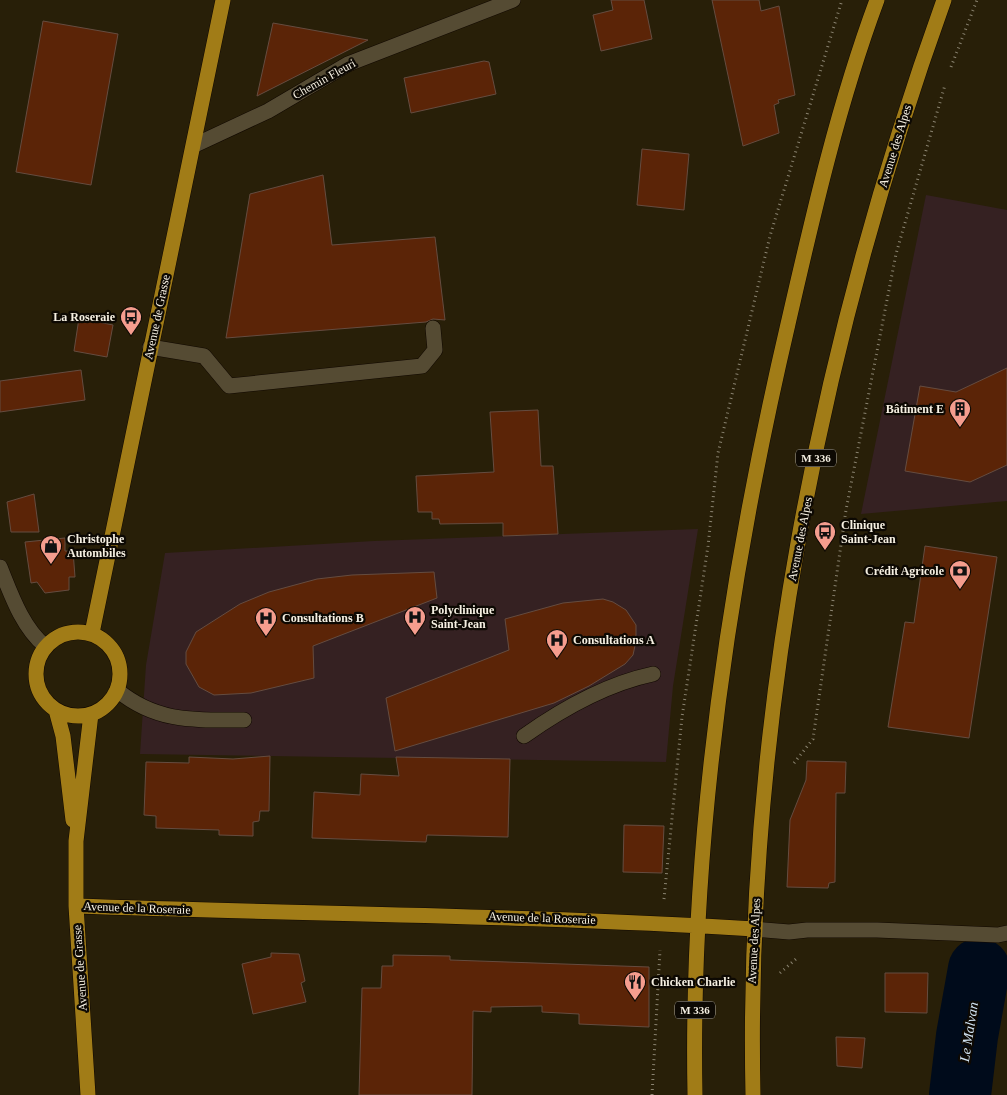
<svg xmlns="http://www.w3.org/2000/svg" width="1007" height="1095" font-family="'Times New Roman',serif">
<style>
.medical{fill:#352122}
.lines{fill:none;stroke-linecap:round;stroke-linejoin:round}
.river{stroke:#000b1b;stroke-width:62}
.building{fill:#5b2407;stroke:#654c40}
.minor-casing{stroke:#110800;stroke-width:16}
.major-casing{stroke:#110800;stroke-width:16}
.path{stroke:#8a8370;stroke-width:3;stroke-dasharray:1 4;stroke-linecap:butt}
.minor{stroke:#554b33;stroke-width:15}
.major{stroke:#a17c17;stroke-width:15}
.labels{text-anchor:middle;dominant-baseline:central;stroke-width:4.5;stroke-linejoin:round;paint-order:stroke}
.shield{fill:#0d0903;stroke:#b0ab9f;stroke-width:1}
.shield-label{font-size:11px;font-weight:bold;fill:#f6f0e2}
.street-label{font-size:12px;fill:#f6f0e2;stroke:#0d0903}
.poi-label{font-size:12px;font-weight:bold;fill:#f6f0e2;stroke:#0d0903;text-anchor:start}
.water-label{font-size:14px;font-style:italic;fill:#d3e5f4;stroke:#0d0903}
</style>
<rect width="100%" height="100%" fill="#281f08"/>
<path class="medical" d="M926,195L1007,210V501L861,514Z
M698,529L673,686L666,762L140,754L146,665L165,553L374,541Z"/>
<g class="lines">
<path class="river" d="M960,1095L967,1036L979,969"/>
</g>
<path class="building" d="M611,0H644L652,39L601,51L593,15L613,10Z
M712,0H759L761,11L779,6L795,95L778,100L779,103L774,105L779,133L743,146Z
M43,21L118,34L91,185L16,172Z
M273,23L368,40L257,96Z
M484,61L489,62L496,94L411,113L404,78Z
M642,149L689,154L684,210L637,205Z
M323,175L332,245L435,237L445,320L433,319L426,322L226,338L250,194Z
M79,318L113,325L107,357L74,351Z
M1007,368V465L970,482L905,471L920,386L956,392Z
M81,370L85,400L0,412V381Z
M538,410L541,466H553L558,534L503,536V523L440,524L439,519H432V512H418L416,476L494,472L490,412Z
M34,494L39,532H11L7,502Z
M65,538V551H73L75,577H69V590L45,593L37,582L31,583L25,542Z
M925,546L997,557L969,738L888,727L905,622L914,623Z
M434,572L437,598L313,646L314,678L251,693L214,695L199,687L186,664V652L196,632L240,604L269,592L317,579L352,575Z
M603,599L613,602L626,610L636,625V641L633,655L625,664L589,686L554,703L395,751L386,698L509,650L505,619L563,603Z
M270,756L269,811H260L259,821L253,822V836L219,835V830L156,828V816L144,815L146,762L189,763V757L233,759Z
M396,757L510,759L508,837L427,835L426,842L312,838L314,792L360,795L361,774L399,776Z
M807,761L846,762L845,793H836L835,882L829,883L828,888L787,887L790,820L806,780Z
M624,825L664,826L662,873L623,872Z
M271,953L299,954L305,981L301,983L306,1002L253,1014L242,964L271,957Z
M393,955L450,956V960L649,967V1027L579,1024V1014L542,1012V1006L491,1007V1012L473,1011L472,1095H359L362,988H381L382,966H393Z
M885,973H928L927,1013L885,1012Z
M836,1037L865,1038L862,1068L837,1066Z"/>
<g class="lines">
<g class="minor-casing">
<path id="minor" d="M195,145L268,111L348,64L513,0
M150,347L204,356L229,386L422,366L435,350L433,328
M0,567C11,594 22,627 45,646
M117,690C157,723 195,720 244,720
M524,736C562,709 606,684 653,674
M754,929L789,932L807,930H877L998,935L1007,933"/>
</g>
<g class="major-casing">
<path id="major" d="M36 674a42 42 0 1 1 84 0a42 42 0 1 1-84 0Z
M92,633L223,0
M56,710L63,736L73,820
M76,906C302,914 528,915 754,929
M88,1095L76,906V841L91,714
M695,1095C690,839 730,572 788,324C813,215 838,105 877,0
M753,1095C745,726 819,347 944,0"/>
</g>
<path class="path" d="M951,67L977,0
M794,763L813,739L846,510L896,254L945,85
M664,899L682,717L708,546L718,453L770,236L842,0
M780,973L797,958
M652,1095L660,950"/>
<use href="#minor" class="minor"/>
<use href="#major" class="major"/>
</g>
<defs>
<g id="bus-pin" transform="scale(1.125)"><path d="M0 17L-7.5 6A9.5 9.5 0 1 1 7.5 6Z" fill="#f59d8e" stroke="#0d0903"/><path d="M-5-6H5V4H4V6H2V4H-2V6H-4V4H-5ZM-3.5-4V0h7V-4ZM-3.5 1.2v1.5H-2V1.2ZM2 1.2v1.5H3.5V1.2Z" fill="#111"/></g>
<g id="building-pin" transform="scale(1.125)"><path d="M0 17L-7.5 6A9.5 9.5 0 1 1 7.5 6Z" fill="#f59d8e" stroke="#0d0903"/><path d="M-4-6H4V6H1V3H-1V6H-4ZM-2.5-4.3h1.7v1.8h-1.7ZM.8-4.3h1.7v1.8H.8ZM-2.5-1h1.7V.8h-1.7ZM.8-1h1.7V.8H.8Z" fill="#111"/></g>
<g id="shop-pin" transform="scale(1.125)"><path d="M0 17L-7.5 6A9.5 9.5 0 1 1 7.5 6Z" fill="#f59d8e" stroke="#0d0903"/><path d="M-5-2.5h2.3a2.7 3.5 0 0 1 5.4 0H5L5.5 6h-11ZM-1.5-2.5h3a1.5 2.3 0 0 0-3 0Z" fill="#111"/></g>
<g id="bank-pin" transform="scale(1.125)"><path d="M0 17L-7.5 6A9.5 9.5 0 1 1 7.5 6Z" fill="#f59d8e" stroke="#0d0903"/><path d="M-6-4H6V4H-6ZM0-2.3a2.3 2.3 0 1 0 0 4.6a2.3 2.3 0 1 0 0-4.6Z" fill="#111"/></g>
<g id="hospital-pin" transform="scale(1.125)"><path d="M0 17L-7.5 6A9.5 9.5 0 1 1 7.5 6Z" fill="#f59d8e" stroke="#0d0903"/><path d="M-5-5h3v3.5h4V-5h3V5h-3V1.5h-4V5h-3Z" fill="#111"/></g>
<g id="restaurant-pin" transform="scale(1.125)"><path d="M0 17L-7.5 6A9.5 9.5 0 1 1 7.5 6Z" fill="#f59d8e" stroke="#0d0903"/><path d="M-5-6h1v4h1v-4h1v4h1v-4h1v5L-1.5 .5V6h-2V.5L-5-1ZM5-6V6H3V1.5H1.5Q1.5-4 5-6Z" fill="#111"/></g>
</defs>
<g fill-rule="evenodd">
<use href="#bus-pin" x="131" y="317"/>
<use href="#building-pin" x="960" y="409"/>
<use href="#bus-pin" x="825" y="532"/>
<use href="#shop-pin" x="51" y="546"/>
<use href="#bank-pin" x="960" y="571"/>
<use href="#hospital-pin" x="415" y="617"/>
<use href="#hospital-pin" x="266" y="618"/>
<use href="#hospital-pin" x="557" y="640"/>
<use href="#restaurant-pin" x="635" y="982"/>
</g>
<g class="labels">
<g class="shield">
<rect x="796" y="449.5" width="40" height="17" rx="4"/>
<rect x="675" y="1001.5" width="40" height="17" rx="4"/>
</g>
<g class="shield-label">
<text x="816" y="458">M 336</text>
<text x="695" y="1010">M 336</text>
</g>
<g class="street-label">
<text transform="translate(324 79) rotate(-29)">Chemin Fleuri</text>
<text transform="translate(895 146) rotate(-73)">Avenue des Alpes</text>
<text transform="translate(157 317) rotate(-78)">Avenue de Grasse</text>
<text transform="translate(800 539) rotate(-79)">Avenue des Alpes</text>
<text transform="translate(137 908) rotate(2)">Avenue de la Roseraie</text>
<text transform="translate(542 918) rotate(2)">Avenue de la Roseraie</text>
<text transform="translate(754 941) rotate(-87)">Avenue des Alpes</text>
<text transform="translate(80 968) rotate(-94)">Avenue de Grasse</text>
</g>
<g class="poi-label">
<text x="115" y="317" text-anchor="end">La Roseraie</text>
<text x="944" y="409" text-anchor="end">Bâtiment E</text>
<text x="841" y="525">Clinique<tspan x="841" dy="14">Saint-Jean</tspan></text>
<text x="67" y="539">Christophe<tspan x="67" dy="14">Autombiles</tspan></text>
<text x="944" y="571" text-anchor="end">Crédit Agricole</text>
<text x="431" y="610">Polyclinique<tspan x="431" dy="14">Saint-Jean</tspan></text>
<text x="282" y="618">Consultations B</text>
<text x="573" y="640">Consultations A</text>
<text x="651" y="982">Chicken Charlie</text>
</g>
<g class="water-label">
<text transform="translate(969 1032) rotate(-81)">Le Malvan</text>
</g>
</g>
</svg>
